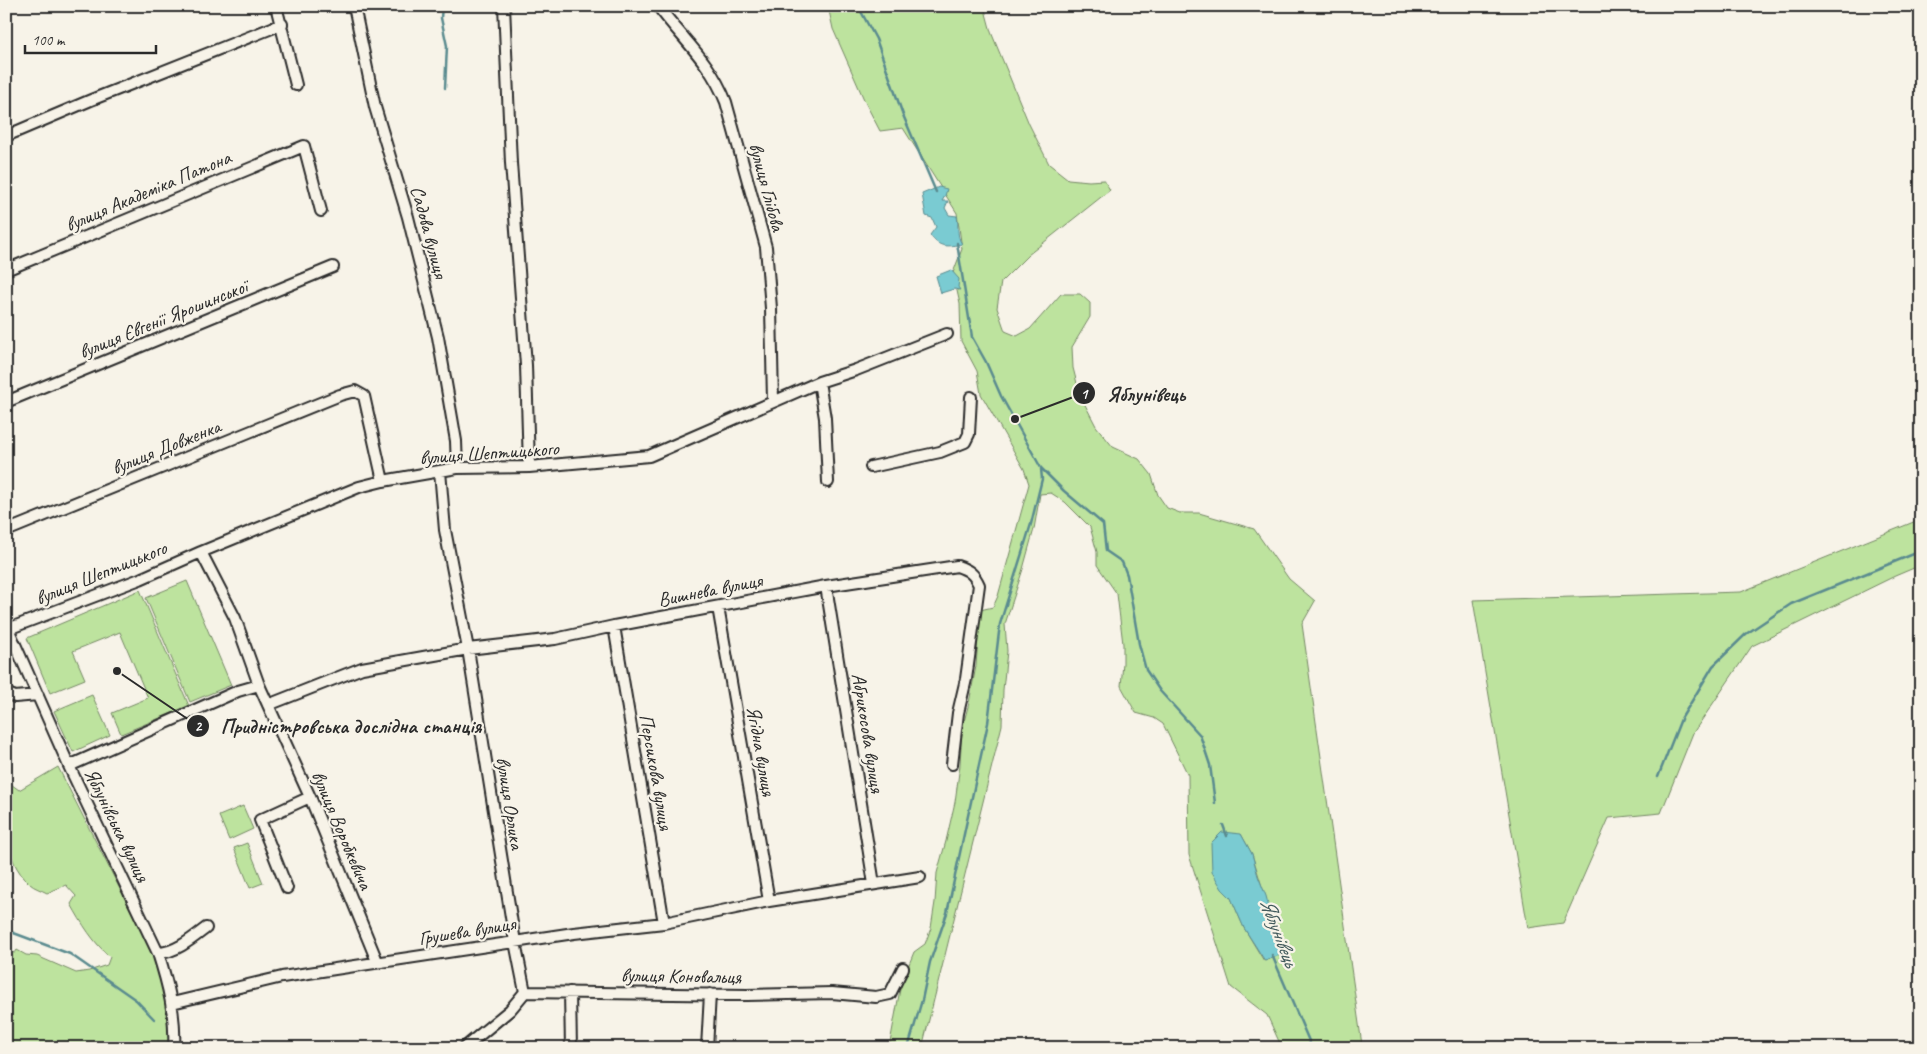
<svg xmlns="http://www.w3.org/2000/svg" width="1927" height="1054" font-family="Caveat,sans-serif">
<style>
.green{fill:#bde39e;stroke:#748764;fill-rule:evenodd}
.water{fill:#7acbd2;stroke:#5a8b8f}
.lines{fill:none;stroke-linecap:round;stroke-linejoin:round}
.stream{stroke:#5a8b8f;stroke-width:2.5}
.minor-casing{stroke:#2b2b2b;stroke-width:14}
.minor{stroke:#f7f3e8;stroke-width:10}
.labels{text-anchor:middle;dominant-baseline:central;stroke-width:4.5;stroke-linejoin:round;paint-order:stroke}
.street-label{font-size:20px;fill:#2b2b2b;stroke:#f7f3e8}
.water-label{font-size:21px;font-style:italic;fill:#435b5d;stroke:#f7f3e8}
.leader{fill:none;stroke:#2b2b2b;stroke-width:2}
.callout-dot{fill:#2b2b2b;stroke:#f7f3e8;stroke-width:2}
.mark-label{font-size:15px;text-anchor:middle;font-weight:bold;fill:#fff}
.callout-label{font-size:21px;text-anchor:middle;font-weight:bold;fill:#2b2b2b;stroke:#f7f3e8;stroke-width:4.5;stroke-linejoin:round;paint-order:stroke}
</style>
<rect width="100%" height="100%" fill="#f7f3e8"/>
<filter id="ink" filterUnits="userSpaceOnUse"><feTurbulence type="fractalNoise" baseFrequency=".02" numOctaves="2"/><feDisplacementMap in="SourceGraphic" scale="10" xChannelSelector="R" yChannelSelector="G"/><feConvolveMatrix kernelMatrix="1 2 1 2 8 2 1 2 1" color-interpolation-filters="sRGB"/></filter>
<g filter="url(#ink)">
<path class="green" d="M828,6H984L991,32L1029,124L1049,164L1068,179L1089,181L1104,180L1110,190L1028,255L1001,282L997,308L1005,331L1017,336L1030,329L1061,294H1080L1090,303V317L1072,347L1073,368L1080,395L1096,426L1113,447L1139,459L1151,474L1158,495L1167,508L1180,513H1199L1254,529L1289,579L1315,601L1302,624L1362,1045L1361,1048H1282L1267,1015L1231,987L1189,855L1188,775L1163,724L1154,718L1136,713L1121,686L1123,663V644L1117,594L1097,565V552L1090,527L1065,502L1051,493L1040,494L1034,529L1023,569L1005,624L1007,651L1003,690L1002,725L922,1048H889L901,984L914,952L925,944L931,928L935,902L937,873L946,841L955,802L960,765L962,729L969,703L976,666L980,610L993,607L998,596L1029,484L1024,469L981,394L977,371L961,341L960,304L953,273L962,249L957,213L903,128L880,131L866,104L833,29ZM1241,834L1252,854L1274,926L1286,952L1264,961L1244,928L1231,898Z
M1921,519V565L1895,576L1752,646L1693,733L1661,813L1609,818L1563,923L1528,928L1473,600L1741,592Z
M187,581L231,685L190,702L146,598Z
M140,590L189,706L121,734L112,713L148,698L120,632L73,651L85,679L50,693L27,638Z
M92,695L110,735L73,752L54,711Z
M58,767L161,970L170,1040L169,1048H6V951L15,953L17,950L26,955L37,956L76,973L89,971L107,965L110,957C93,942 82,924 71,904L76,896L66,885L47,893C42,890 34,888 30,884C1,858 6,819 6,784L8,782L19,790Z
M243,806L253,829L229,840L219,816Z
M247,843L263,883L250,888L234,848Z"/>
<path class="water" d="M939,187L947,189L945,196L942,201H948L945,208L949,215L957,216C959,227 956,235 962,244C947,247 939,248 930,235L936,227L932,218L926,216L922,194Z
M951,270L959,279L958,287L960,290L954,289L941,293L936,276Z
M1222,832L1241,834L1252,854L1258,876L1266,896L1274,926L1287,952L1265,961L1244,928L1231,898L1222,889L1212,872L1211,843Z"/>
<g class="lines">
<path class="stream" d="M442,6L441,18L447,46L445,88
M858,6L876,39L903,115L936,192
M957,243L972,337L986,362L1001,396L1041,468L1064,491L1103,524L1106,551L1122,562L1127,575L1139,644L1146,670L1160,691L1200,735L1210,765L1215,803
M1658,777L1681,719L1713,666L1746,634L1791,604L1921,551
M1223,825L1227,836
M11,932L70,954L136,1000L154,1019
M1272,955L1312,1048
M908,1048L922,1000L930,962L947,913L988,723L1000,624L1031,524L1042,479L1041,469"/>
<g class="minor-casing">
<path id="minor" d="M276,6L296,85
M354,6L375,107L408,217L438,337L456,441L457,468
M504,6L511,163L526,365L529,467
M658,6C683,40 710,61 726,102L766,247L771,308L773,401
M6,136L91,100L282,24
M6,270L304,146L321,211
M819,382L825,418L828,482
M6,402L333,267
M871,467L940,452L965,442L969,434L971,397
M440,471L445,530L468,649L515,942L525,992
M6,531L340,395L355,391L364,396L383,481
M201,552L235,618L259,685L310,797L377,961
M826,586L874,884
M718,607L769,901
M6,624L69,766L158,953C168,984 176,1015 174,1048
M614,626L664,923
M8,629L140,579L201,552L359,487L383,481L457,468L529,467L649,456L819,382L856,370L947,334
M6,693L15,697L38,695
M268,705L362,668L468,649L555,639L614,626L826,586L957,566C969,570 974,574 979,585L966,679L958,713L952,764
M69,766L238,691L259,685
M287,888L260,820L310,797
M158,953C175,953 193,938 206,928
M525,992L747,995L832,993L876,997L890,994L903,968
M570,992L571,1048
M172,1003L282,977L574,933L664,923L769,901L920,877
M464,1048L510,1010L525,992
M707,1048L710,994"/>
</g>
<use href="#minor" class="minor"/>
</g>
</g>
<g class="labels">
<g class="street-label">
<text transform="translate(767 187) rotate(75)">вулиця Глібова</text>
<text transform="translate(148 191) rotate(-23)">вулиця Академіка Патона</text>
<text transform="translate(429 232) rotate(75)">Садова вулиця</text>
<text transform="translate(163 319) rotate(-22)">вулиця Євгенії Ярошинської</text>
<text transform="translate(166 447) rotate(-22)">вулиця Довженка</text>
<text transform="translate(489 453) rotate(-4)">вулиця Шептицького</text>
<text transform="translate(101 573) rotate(-22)">вулиця Шептицького</text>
<text transform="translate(710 590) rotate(-11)">Вишнева вулиця</text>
<text transform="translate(868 733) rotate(81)">Абрикосова вулиця</text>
<text transform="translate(761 751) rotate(80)">Ягідна вулиця</text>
<text transform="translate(656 772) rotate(80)">Персикова вулиця</text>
<text transform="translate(510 803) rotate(81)">вулиця Орлика</text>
<text transform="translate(117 825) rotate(64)">Яблунівська вулиця</text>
<text transform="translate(342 830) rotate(67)">вулиця Воробкевича</text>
<text transform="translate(467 931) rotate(-9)">Грушева вулиця</text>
<text transform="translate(681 976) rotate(1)">вулиця Коновальця</text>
</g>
<g class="water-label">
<text transform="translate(1279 932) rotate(69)">Яблунівець</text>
</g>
</g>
<path class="leader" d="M1015 419L1084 393M117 671L198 726"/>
<g class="callout-dot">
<circle cx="1015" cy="419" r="5"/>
<circle cx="117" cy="671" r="5"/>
<circle cx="1084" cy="393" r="12"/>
<circle cx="198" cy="726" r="12"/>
</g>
<g class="mark-label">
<text x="1084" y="399">1</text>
<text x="198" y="731">2</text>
</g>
<g class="callout-label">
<text x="1146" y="401">Яблунівець</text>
<text x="351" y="733">Придністровська дослідна станція</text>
</g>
<rect width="1927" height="1054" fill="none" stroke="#f7f3e8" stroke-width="25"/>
<rect x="12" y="12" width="1902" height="1029" fill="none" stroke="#2b2b2b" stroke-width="2" filter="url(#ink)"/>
<path d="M25 45v8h131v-8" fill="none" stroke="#2b2b2b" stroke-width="2.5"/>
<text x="32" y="45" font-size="15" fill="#2b2b2b" stroke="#f7f3e8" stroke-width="4" paint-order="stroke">100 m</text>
</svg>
